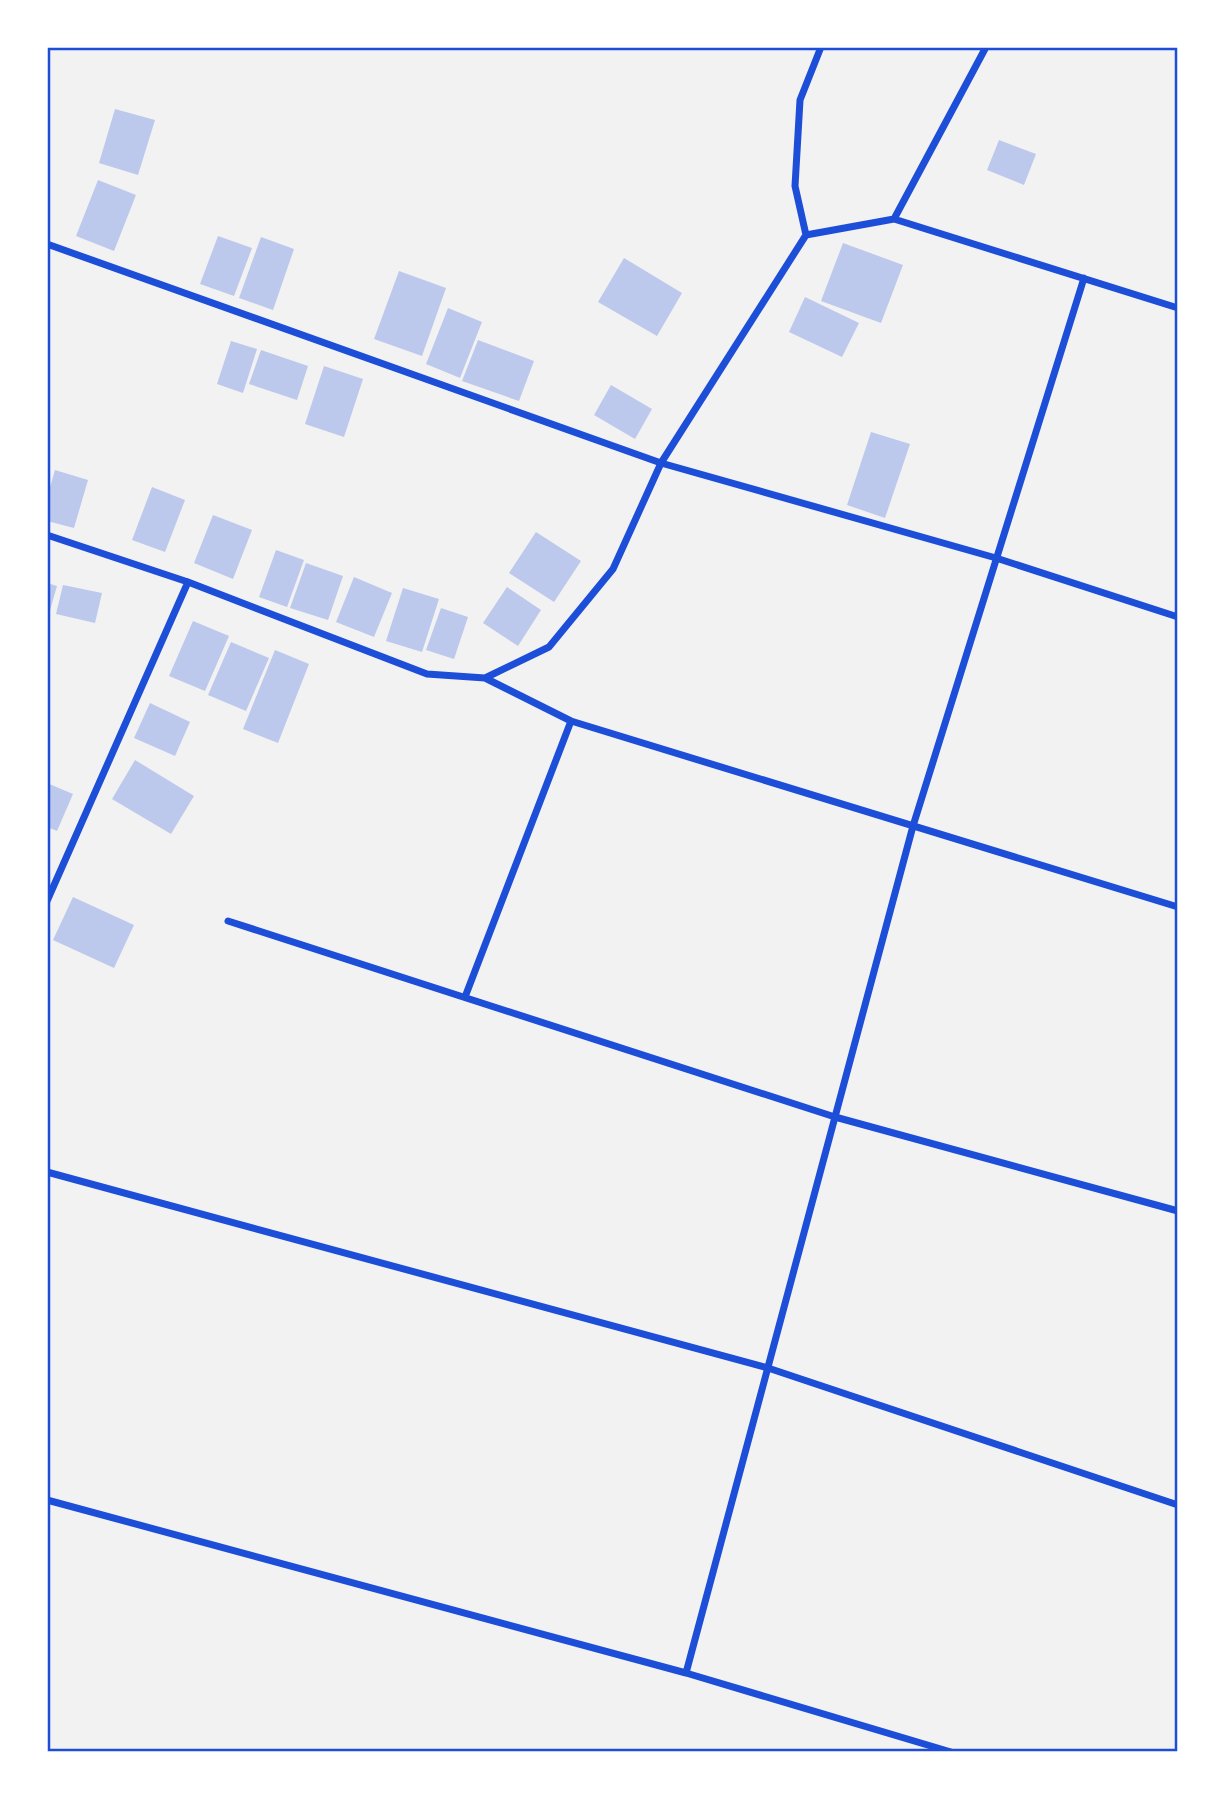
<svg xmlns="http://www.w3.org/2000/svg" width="1225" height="1799" font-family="Commissioner,sans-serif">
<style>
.building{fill:#bdc9ec}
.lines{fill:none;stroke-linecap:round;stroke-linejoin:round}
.minor{stroke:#1d4ed8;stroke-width:7}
.neatline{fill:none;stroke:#1d4ed8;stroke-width:2.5}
</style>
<rect width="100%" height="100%" fill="#f2f2f2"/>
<path class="building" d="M115,109L155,120L138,175L99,163Z
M999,140L1036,154L1024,185L987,170Z
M98,180L136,195L114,251L76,236Z
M218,236L252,248L234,296L200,284Z
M261,237L294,249L273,310L239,298Z
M843,243L903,265L881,323L821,301Z
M624,258L682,293L657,336L598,302Z
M399,271L446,288L422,356L374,339Z
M805,297L859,323L842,357L789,332Z
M448,308L482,322L460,378L426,364Z
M478,340L534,361L519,401L462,381Z
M231,341L257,349L243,393L217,384Z
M261,350L308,366L297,400L249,384Z
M324,366L363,379L344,437L305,424Z
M611,385L652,409L635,439L594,415Z
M871,432L910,444L885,518L847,505Z
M55,470L88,480L74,528L47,521V498Z
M152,487L185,500L165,552L132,540Z
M213,515L252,530L233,579L194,563Z
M536,532L581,561L554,602L509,573Z
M276,550L304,560L287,607L259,597Z
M306,563L343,576L328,620L290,608Z
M354,577L392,593L374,637L336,622Z
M47,583L57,586L48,617H47Z
M63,585L102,593L95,623L56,614Z
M507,587L541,610L518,646L483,623Z
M403,588L439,599L422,652L386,641Z
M441,608L468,617L454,659L426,650Z
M193,621L229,636L205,691L169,676Z
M231,642L269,658L246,711L208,695Z
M275,650L309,664L278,743L243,729Z
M150,703L190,722L175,756L134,738Z
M135,760L194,796L171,834L112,799Z
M47,783L73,794L57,831L47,827Z
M73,897L134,925L114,968L53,940Z"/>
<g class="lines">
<path class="minor" d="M894,219L1178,308
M806,235L894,219L986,47
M806,235L795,186L800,100L821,47
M47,244L661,463L996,558L1178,617
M47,535L188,582L427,674L485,678L549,647L613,569L661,463L806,235
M485,678L571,721L1178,907
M47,901L188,582
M228,921L835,1117L1178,1211
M465,997L571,721
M47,1172L768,1368L1178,1505
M47,1500L686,1673L951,1752
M686,1673L913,826L1084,278"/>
</g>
<rect width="1225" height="1799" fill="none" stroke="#ffffff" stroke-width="98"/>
<rect x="49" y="49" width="1127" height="1701" class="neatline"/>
</svg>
